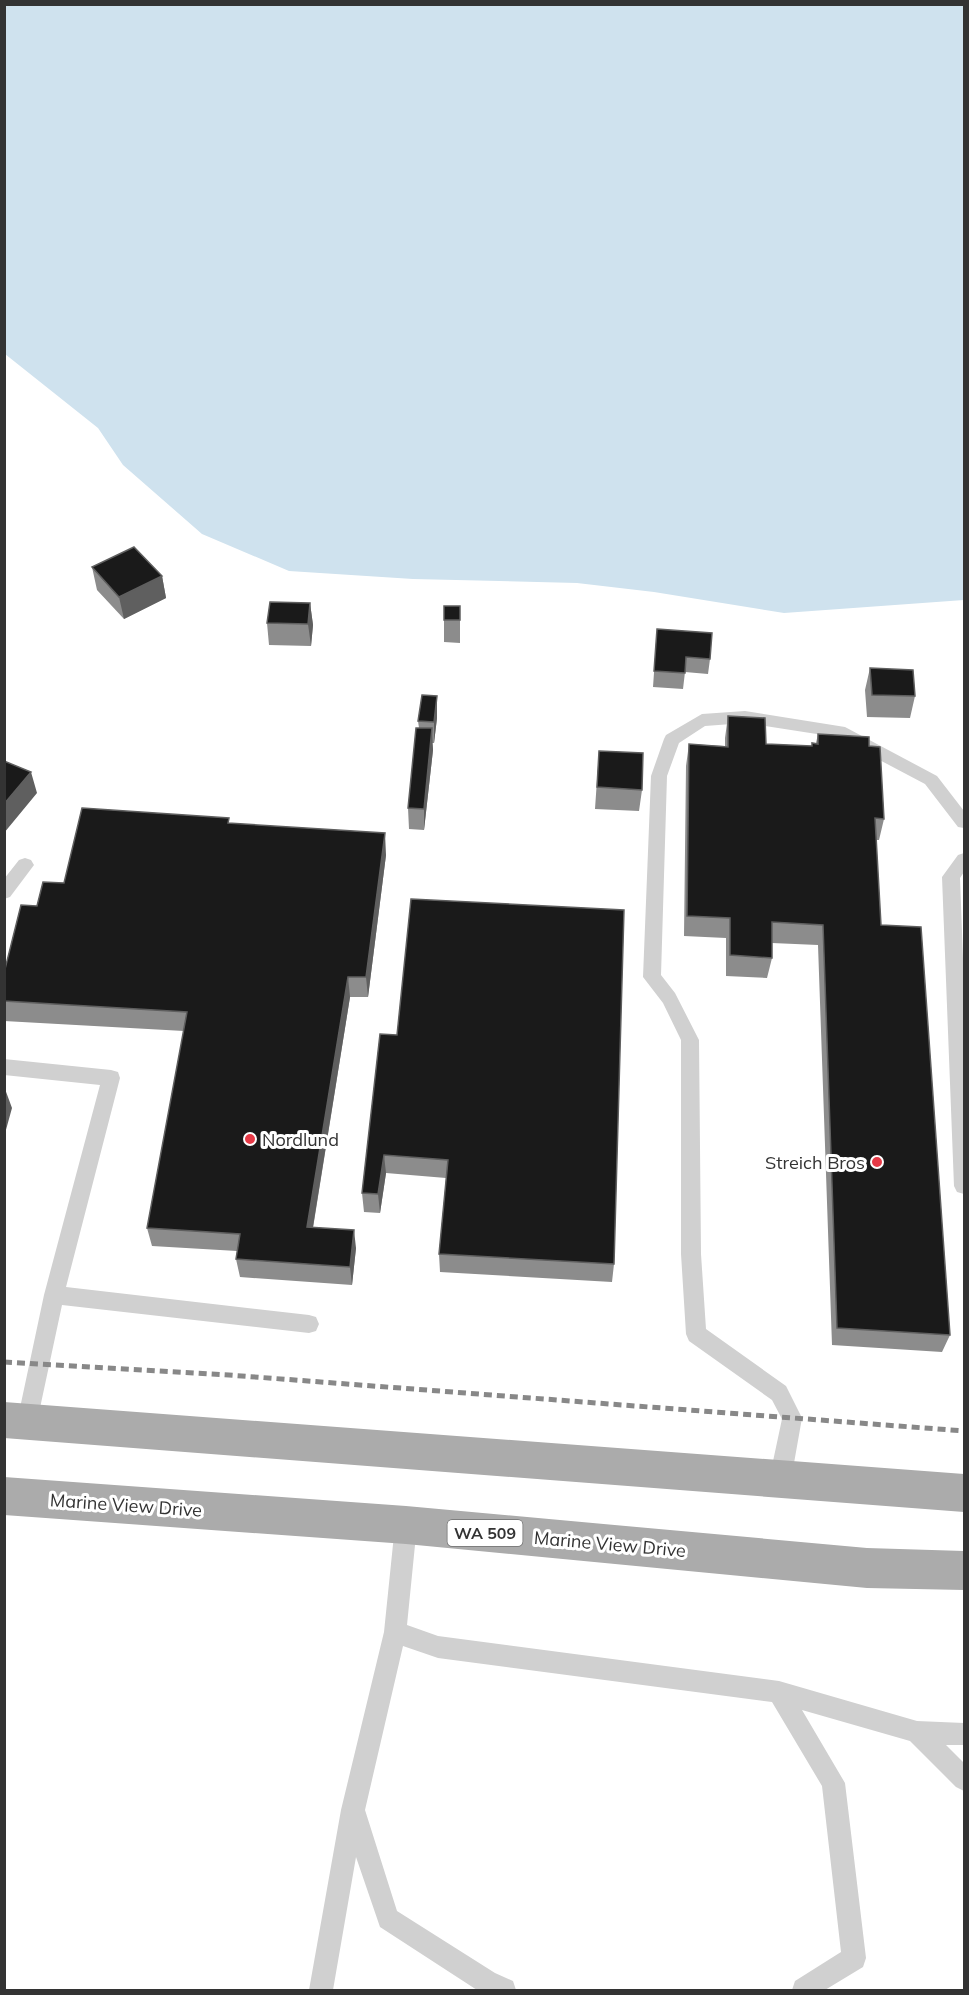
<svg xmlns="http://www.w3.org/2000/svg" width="969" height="1995" font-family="Mulish,sans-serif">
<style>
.water{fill:#cfe2ee}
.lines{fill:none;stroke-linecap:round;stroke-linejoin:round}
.lane{fill:#d0d0d0;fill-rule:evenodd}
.primary{fill:#ababab;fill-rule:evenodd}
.rail{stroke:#888;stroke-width:5;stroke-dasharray:8 5;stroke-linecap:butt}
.wall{fill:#8c8c8c}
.shaded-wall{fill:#5f5f5f}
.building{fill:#1a1a1a;stroke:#5f5f5f;stroke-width:1.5}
.poi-dot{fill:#e63946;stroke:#fff;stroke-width:2}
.labels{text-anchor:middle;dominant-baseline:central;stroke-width:6;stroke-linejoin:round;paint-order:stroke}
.shield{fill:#fff;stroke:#707070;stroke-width:1.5}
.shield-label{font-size:16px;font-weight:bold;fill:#333}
.poi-label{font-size:18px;fill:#333;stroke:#fff;text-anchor:start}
.street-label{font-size:18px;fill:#333;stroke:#fff}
</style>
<rect width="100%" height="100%" fill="#fff"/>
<path class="water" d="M4,5H964V600L784,613L654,592L577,583L413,579L289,571L202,534L123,465L98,428L5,354Z"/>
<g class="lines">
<path class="lane" d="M745,711L845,727L937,776L964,811V828L958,827L925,784L836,737L745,723L705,726L679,743L667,776L661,975L675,993L699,1040L701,1254L706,1329L786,1386L802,1418L791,1480L787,1487L780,1490L773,1487L769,1480L782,1419L772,1400L689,1341L686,1334L681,1254V1040L663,1003L643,977L651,776L664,739L666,735L702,714Z
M964,853V872L960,878L964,985V1194L957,1192L954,1186L942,877L958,855Z
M25,858L31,860L34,865L10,897L4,899V879L19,860Z
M4,1059L111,1070L118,1072L120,1078L66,1287L309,1315L316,1317L319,1324L316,1331L309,1333L62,1305L37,1422L34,1429L27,1432L20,1429L17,1422L44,1295L100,1085L4,1075Z
M406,1515L414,1518L417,1525L407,1625L438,1636L779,1681L917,1721L964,1723V1745H946L964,1763V1791L956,1787L910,1741L802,1710L845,1783L866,1958L863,1967L825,1990H792L795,1981L841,1952L822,1786L772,1702L438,1658L403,1646L365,1810L397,1911L495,1973L513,1981L516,1990H477L380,1927L356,1857L333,1990H309L341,1810L384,1632L395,1525L398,1518Z"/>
<path class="primary" d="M4,1402L964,1474V1512L4,1438Z
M4,1477L406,1506L867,1548L964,1551V1590L867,1588L406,1544L4,1515Z"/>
<path class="rail" d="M4,1362L229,1375L964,1431"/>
</g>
<path class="wall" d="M92,567L162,576L166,598L124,619L97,590Z
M310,603L313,625L311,646L269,645L267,623Z
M460,606V643L444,642V620Z
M656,644L710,659L708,674L685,672L683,689L653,687Z
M870,668L915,696L910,718L867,717L865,690Z
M437,696V718L434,743H432L433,750L424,830L409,829L408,808L419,728L418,721Z
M728,716L766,744L812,746L816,743L818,734L869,746L884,819L879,840H876L881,925L950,1335L942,1352L832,1345L818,945L772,943V958L767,978L726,976V938L684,936L686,766L689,744L725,746V738Z
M599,751L642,790L639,811L595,809Z
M230,823L386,855L368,997H350L313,1228L356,1248L352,1285L240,1277L236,1259L237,1251L152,1246L147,1228L184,1031L4,1021V973L37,906Z
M380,1034L614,1264L612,1282L440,1272L439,1254L446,1178L386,1173L380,1213L364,1212L362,1193Z"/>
<path class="shaded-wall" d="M162,576L166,598L124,619L119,597Z
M310,603L313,625L311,646L308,624Z
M437,696V718L434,743V722Z
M432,728L433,750L424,830V809Z
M31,772L37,793L4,833V804Z
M385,833L386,855L368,997L366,977Z
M348,977L350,997L310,1245L307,1227Z
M5,1089L12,1108L4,1137Z
M384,1155L386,1173L380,1213L378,1194Z
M354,1230L356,1248L352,1285L350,1267Z"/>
<path class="building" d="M134,547L162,576L119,597L92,567Z
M270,602L310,603L308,624L267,623Z
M444,606H460V620H444Z
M657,629L712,633L710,659L686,657L685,673L654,671Z
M870,668L913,670L915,696L872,695Z
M422,695L437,696L434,722L418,721Z
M728,716L765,718L766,744L812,746V743L818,744V734L869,737V746L880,747L884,819L875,818L881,925L921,927L950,1335L837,1328L823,925L772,922V958L730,955V918L687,916L689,744L728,747Z
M416,728H432L424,809L408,808Z
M599,751L643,753L642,790L597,787Z
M4,761L31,772L4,804Z
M82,808L229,818L228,823L385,833L366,977H348L307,1227L354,1230L350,1267L236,1259L240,1234L147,1228L187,1012L4,1001V973L21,905L37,906L43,882L64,883Z
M411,899L624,910L614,1264L439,1254L448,1160L384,1155L378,1194L362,1193L380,1034L397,1035Z"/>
<g class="poi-dot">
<circle cx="250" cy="1139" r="6"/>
<circle cx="877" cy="1162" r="6"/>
</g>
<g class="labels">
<rect class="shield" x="447.5" y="1520" width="75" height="26" rx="4.5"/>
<g class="shield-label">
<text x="485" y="1533">WA 509</text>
</g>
<g class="poi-label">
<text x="262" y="1139">Nordlund</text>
<text x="865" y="1162" text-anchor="end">Streich Bros</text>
</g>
<g class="street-label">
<text transform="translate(126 1505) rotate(4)">Marine View Drive</text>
<text transform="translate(610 1544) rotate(5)">Marine View Drive</text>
</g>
</g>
<rect width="969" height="1995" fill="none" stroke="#333333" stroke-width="12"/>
</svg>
